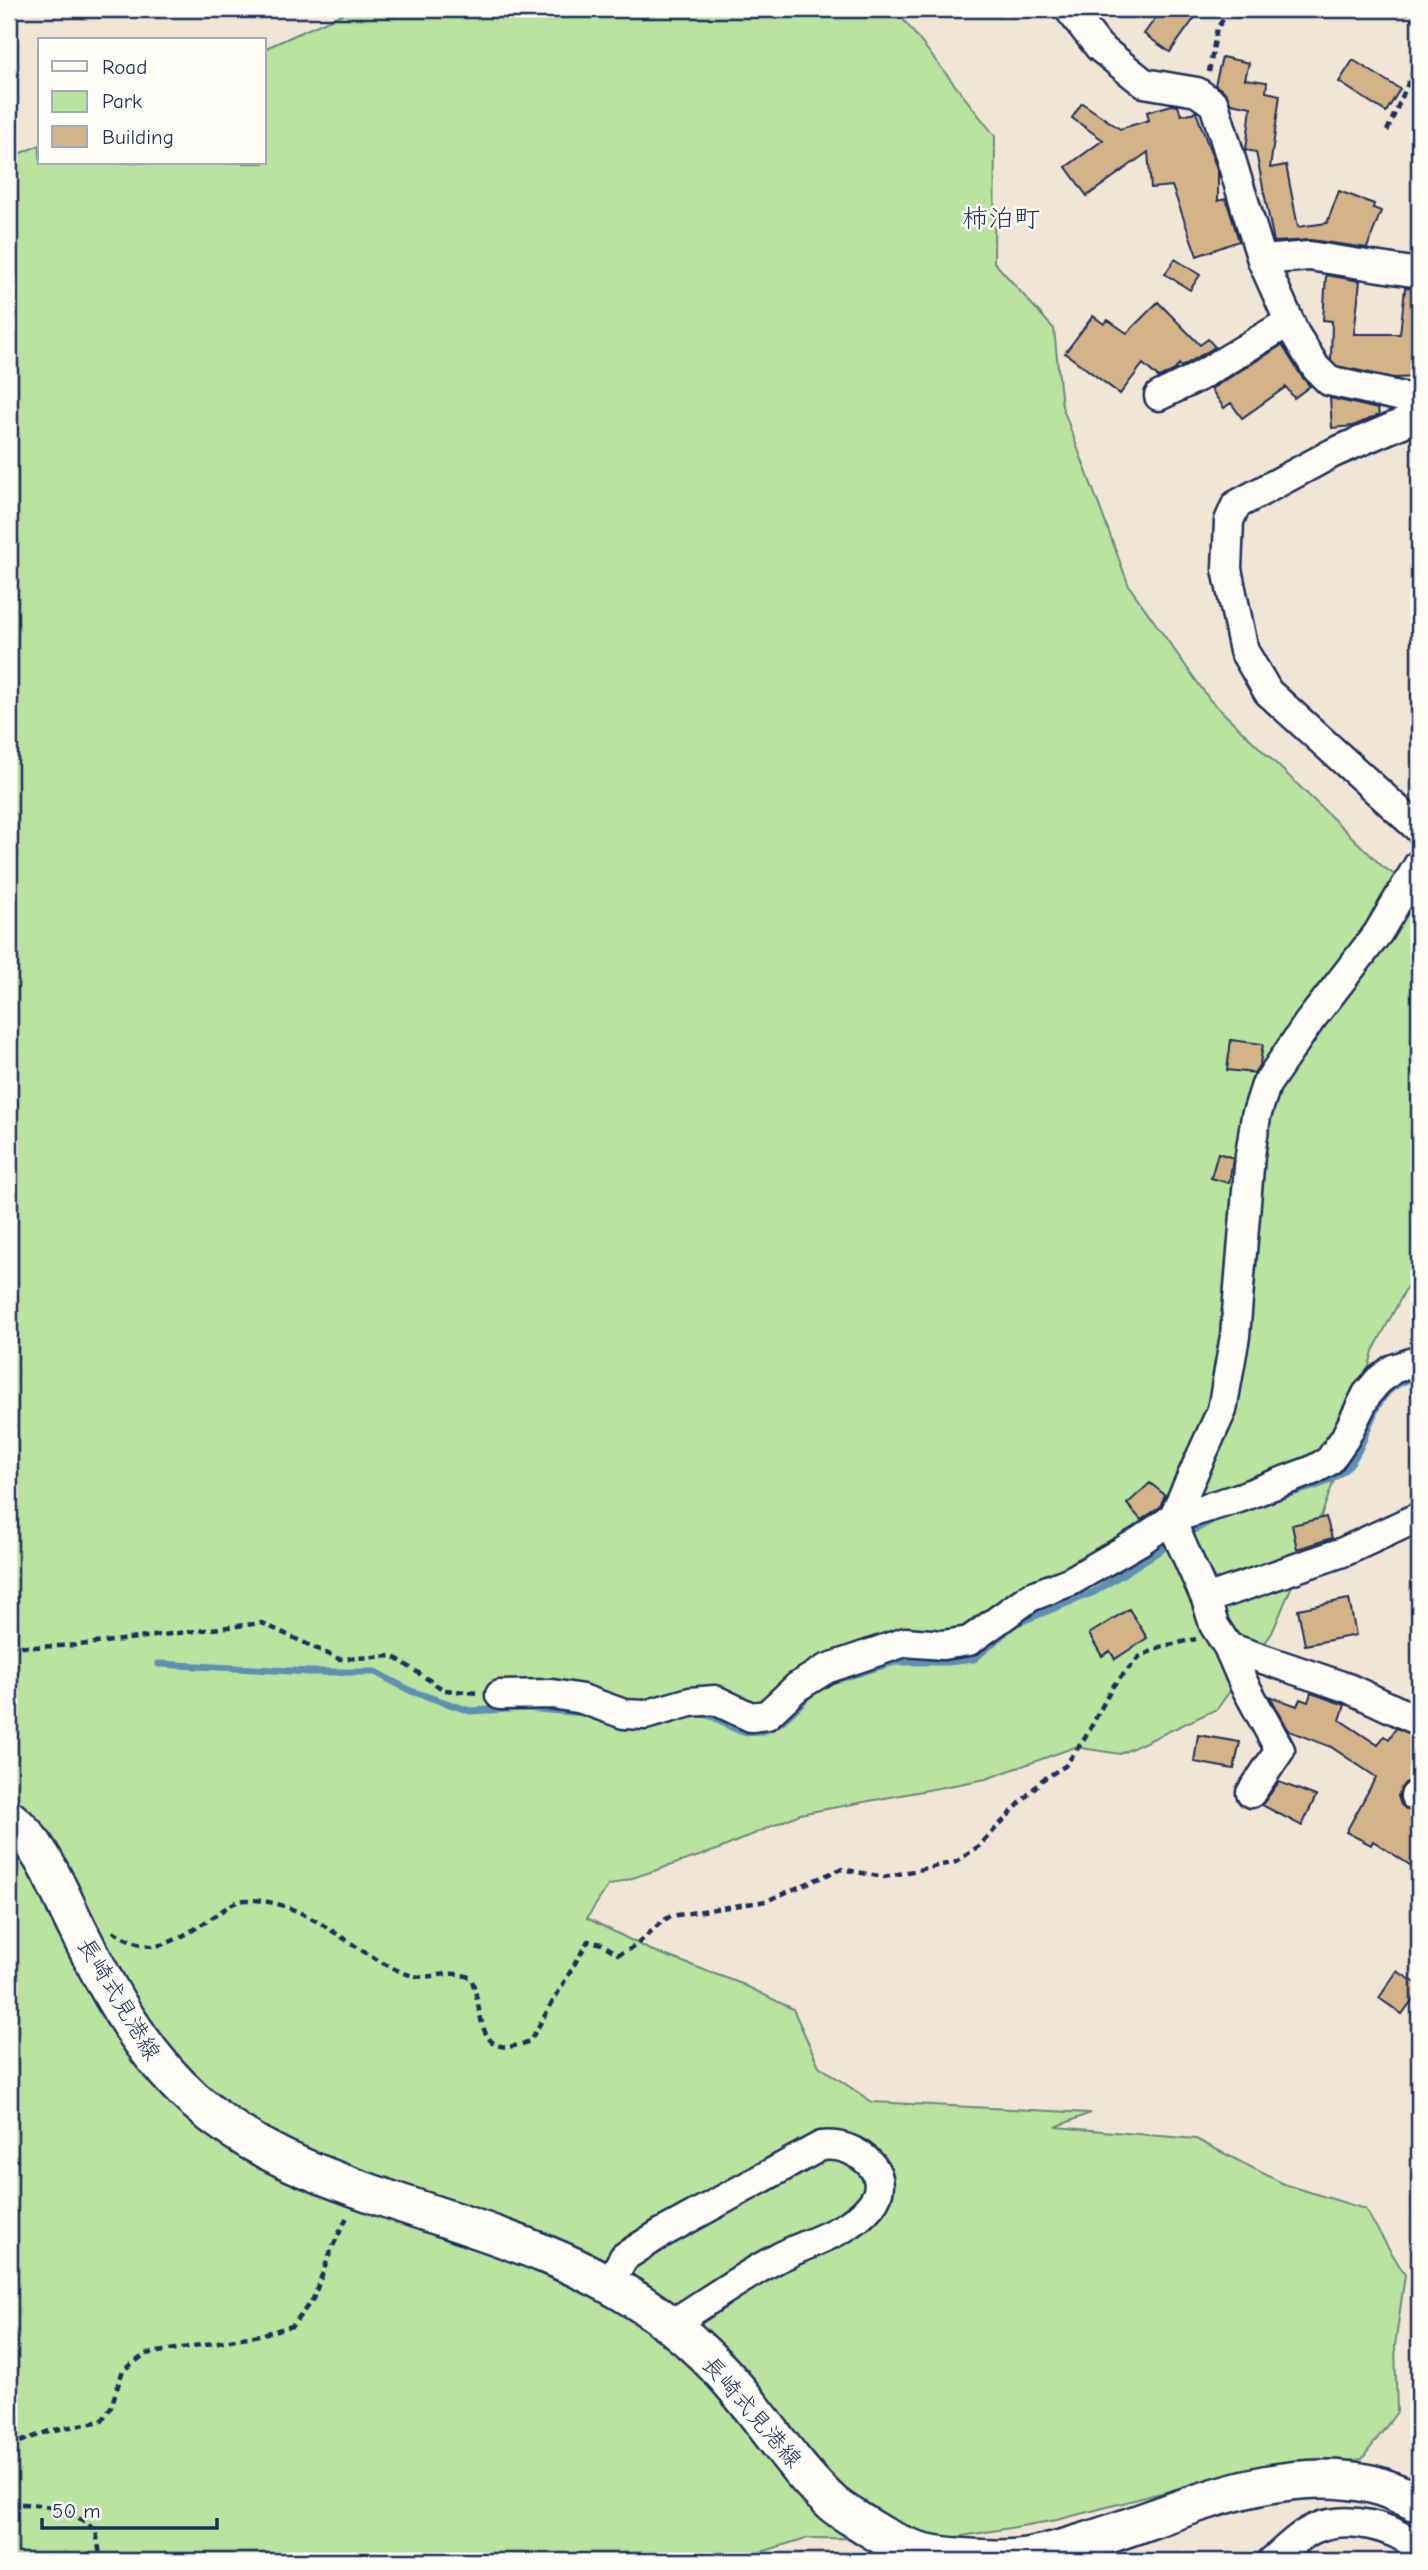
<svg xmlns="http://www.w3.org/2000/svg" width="1428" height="2570" font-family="'Comic Neue','Klee One',sans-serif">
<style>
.green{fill:#b9e39f;stroke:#6a897e;stroke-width:2}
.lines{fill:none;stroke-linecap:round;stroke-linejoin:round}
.stream{stroke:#5e90b3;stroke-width:7}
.building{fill:#d5b388;stroke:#1b2f5e;stroke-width:2}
.minor-casing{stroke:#1b2f5e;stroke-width:33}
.major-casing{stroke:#1b2f5e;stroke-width:42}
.path{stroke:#1b2f5e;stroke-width:4.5;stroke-dasharray:7 5;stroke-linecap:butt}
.minor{stroke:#fdfcf7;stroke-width:28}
.major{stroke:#fdfcf7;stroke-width:37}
.labels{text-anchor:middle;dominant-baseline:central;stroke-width:5;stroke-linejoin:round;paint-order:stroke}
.street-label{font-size:23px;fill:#1b2f5e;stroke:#fdfcf7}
.quarter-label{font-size:26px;fill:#1b2f5e;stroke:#fdfcf7}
</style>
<rect width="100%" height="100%" fill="#f1e6d6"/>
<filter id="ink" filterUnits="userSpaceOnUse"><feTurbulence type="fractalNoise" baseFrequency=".0143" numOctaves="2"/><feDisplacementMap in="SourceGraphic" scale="14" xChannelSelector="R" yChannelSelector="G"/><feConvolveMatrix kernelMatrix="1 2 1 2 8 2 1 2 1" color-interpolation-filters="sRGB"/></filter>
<g filter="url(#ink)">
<path class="green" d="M353,9H895L995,136L994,262L1054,329L1062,406L1129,586L1210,700L1382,866L1419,892V1271L1412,1277L1373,1351L1353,1428L1320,1519L1272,1633L1217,1709L1120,1754L1075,1747L986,1779L800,1814L717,1850L608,1886L587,1918L648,1949L742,1984L793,2009L819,2066L872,2102L1090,2113L1056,2127L1196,2139L1284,2184L1365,2209L1405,2275L1395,2346L1397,2412L1362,2459L1192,2485L1057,2520L945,2539L806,2538L755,2554L746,2561H9V158L40,145V163H264V49Z"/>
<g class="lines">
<path class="stream" d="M1282,1496C1300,1490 1324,1486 1339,1474C1367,1455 1366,1412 1390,1390C1397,1383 1410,1379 1419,1375
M1185,1535L1211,1521
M159,1664L310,1672H375L411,1691L470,1711L525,1708L583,1713
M836,1680L895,1662H948L974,1659L1015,1624L1094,1592L1175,1541
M701,1714C718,1715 726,1727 741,1731C772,1739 791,1713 810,1694"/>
</g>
<path class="building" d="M1162,9H1201L1170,52L1144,34Z
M1222,57L1249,63L1245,79L1267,82L1266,92L1280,95L1270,168L1286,165L1298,227L1327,223L1339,191L1374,204L1373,208L1381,211L1367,248L1311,240L1274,242L1256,152L1246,150L1251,107L1231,103L1224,91L1215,85Z
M1353,60L1400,89L1386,112L1339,82Z
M1082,103L1120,129L1149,120L1147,112L1172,105L1178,106L1181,115L1196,112L1218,172V201L1226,199L1239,241L1197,256L1172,186L1151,188L1148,152L1087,196L1066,167L1103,140L1072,118Z
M1175,259L1200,275L1190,290L1165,274Z
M1326,275L1360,281L1354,334H1400L1405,288L1419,289L1418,377L1394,378L1337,366L1331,360L1332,321L1323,320Z
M1158,302L1200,345L1208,339L1215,347L1181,367L1179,364L1175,370L1159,378L1143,364L1120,394L1065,353L1093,316L1104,324L1108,320L1127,333Z
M1282,345L1302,377L1310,386L1294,398L1286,387L1242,418L1231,403L1224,408L1211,389Z
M1330,398L1378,409L1379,415L1353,426L1332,428Z
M1231,1040L1263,1044L1260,1064L1254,1073L1227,1070Z
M1218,1153L1233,1158L1229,1183L1211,1178Z
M1150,1483L1165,1495L1160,1507L1141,1520L1127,1504Z
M1326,1517L1332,1538L1297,1549L1292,1525Z
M1349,1599L1356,1635L1305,1645L1298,1609Z
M1129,1609L1147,1638L1115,1659L1110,1651L1102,1656L1089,1634Z
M1311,1693L1345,1705L1340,1720L1378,1745L1384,1736L1389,1739L1396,1728L1419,1737V1780L1405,1783L1401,1788L1398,1796L1401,1805L1407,1810L1419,1815V1871L1373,1841L1371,1845L1346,1832L1376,1777L1331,1747L1289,1731L1270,1696L1297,1706L1300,1699L1308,1702Z
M1198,1735L1240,1742L1234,1769L1194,1762Z
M1279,1782L1316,1796L1302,1826L1262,1805Z
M1397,1971L1419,1985V1991L1402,2014L1379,1998Z"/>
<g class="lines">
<g class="minor-casing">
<path id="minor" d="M1069,9L1099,47L1144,83L1197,92L1214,104L1262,260L1295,334L1316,368L1329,381L1412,399L1414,418L1419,423
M1262,260L1309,256L1419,273
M1159,396L1198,377L1289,322
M1414,418L1333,453L1236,505L1229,521L1227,569L1244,651L1268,692L1419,829
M1419,864L1378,933L1309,1022L1266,1085L1256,1116L1250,1155L1235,1336L1222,1410L1173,1518V1525L1206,1599L1214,1625L1228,1647L1348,1688L1419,1721
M1206,1599L1343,1552L1419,1517
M1228,1647L1244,1684L1280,1750L1251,1793
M500,1695L552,1694L582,1699L624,1714L645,1715L690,1702L715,1700L751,1717L767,1715L797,1687L826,1669L905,1642L943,1645L969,1641L1030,1597L1071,1581L1140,1541L1173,1518L1239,1498L1313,1470L1329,1461L1345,1438L1367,1394L1378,1381L1393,1369L1419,1360
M1415,1796L1419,1798
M608,2285L624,2257L660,2234L821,2146C838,2144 851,2148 865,2159C880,2171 884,2189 871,2205C849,2233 808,2242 778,2258C741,2277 706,2303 670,2325
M1272,2561C1285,2550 1300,2534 1316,2528C1348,2515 1393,2526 1419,2548"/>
</g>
<g class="major-casing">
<path id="major" d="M9,1819C43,1845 58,1891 77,1928C108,1991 141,2052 193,2099C249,2149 307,2171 376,2195C471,2228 572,2254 655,2313C676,2328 702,2351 720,2370C760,2412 789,2464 832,2503C842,2512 856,2519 868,2527C885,2538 903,2547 923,2552C948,2558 1001,2561 1026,2557C1138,2537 1255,2458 1371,2484C1388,2488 1403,2496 1419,2503"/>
</g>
<path class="path" d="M1404,9L1419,25
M1209,72L1217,28L1231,9
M1387,131L1413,72L1419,43
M9,1645L34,1647L79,1645L262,1623L339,1659L393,1656L444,1690L478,1693
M113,1931C122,1937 140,1946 152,1946C172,1946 202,1924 219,1913C227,1907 236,1900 247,1900C307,1899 351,1952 404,1973C432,1984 446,1966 471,1978C485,2013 474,2064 530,2041L588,1941L602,1944L618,1954C638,1950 652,1926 671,1916L766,1901L841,1869L884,1877L956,1862L979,1846L1042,1780L1065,1766L1085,1738L1113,1686L1139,1657L1160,1647L1196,1639
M9,2446L49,2431L102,2421L111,2407L123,2370L146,2354L260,2335L292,2326L313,2299L332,2248L348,2215
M9,2504C44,2503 69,2508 96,2531L101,2561"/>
<use href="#minor" class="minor"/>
<use href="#major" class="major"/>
</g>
</g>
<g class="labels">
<g class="street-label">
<text transform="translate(119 1999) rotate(59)">長崎式見港線</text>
<text transform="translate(752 2412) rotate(49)">長崎式見港線</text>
</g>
<g class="quarter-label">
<text x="1001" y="219">柿泊町</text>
</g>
</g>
<rect width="1428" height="2570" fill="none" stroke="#fdfcf7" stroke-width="35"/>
<rect x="18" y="18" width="1393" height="2535" fill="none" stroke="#1b2f5e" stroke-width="2.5" filter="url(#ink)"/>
<rect x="38" y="38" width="228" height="126" fill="#fdfcf7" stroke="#a3aaba" stroke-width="2"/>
<rect x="52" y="61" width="35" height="10" fill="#fdfcf7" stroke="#a3aaba" stroke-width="2"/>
<text x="102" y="74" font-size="21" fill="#1b2f5e">Road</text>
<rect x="52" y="91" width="35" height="21" fill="#b9e39f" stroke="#a3aaba" stroke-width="2"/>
<text x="102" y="108" font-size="21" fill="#1b2f5e">Park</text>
<rect x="52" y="126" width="35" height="21" fill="#d5b388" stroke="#a3aaba" stroke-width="2"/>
<text x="102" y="144" font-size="21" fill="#1b2f5e">Building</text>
<path d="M42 2518v10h175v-10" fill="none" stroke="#1b2f5e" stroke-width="3.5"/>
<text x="52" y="2518" font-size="21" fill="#1b2f5e" stroke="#fdfcf7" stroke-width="5" paint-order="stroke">50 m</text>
</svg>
